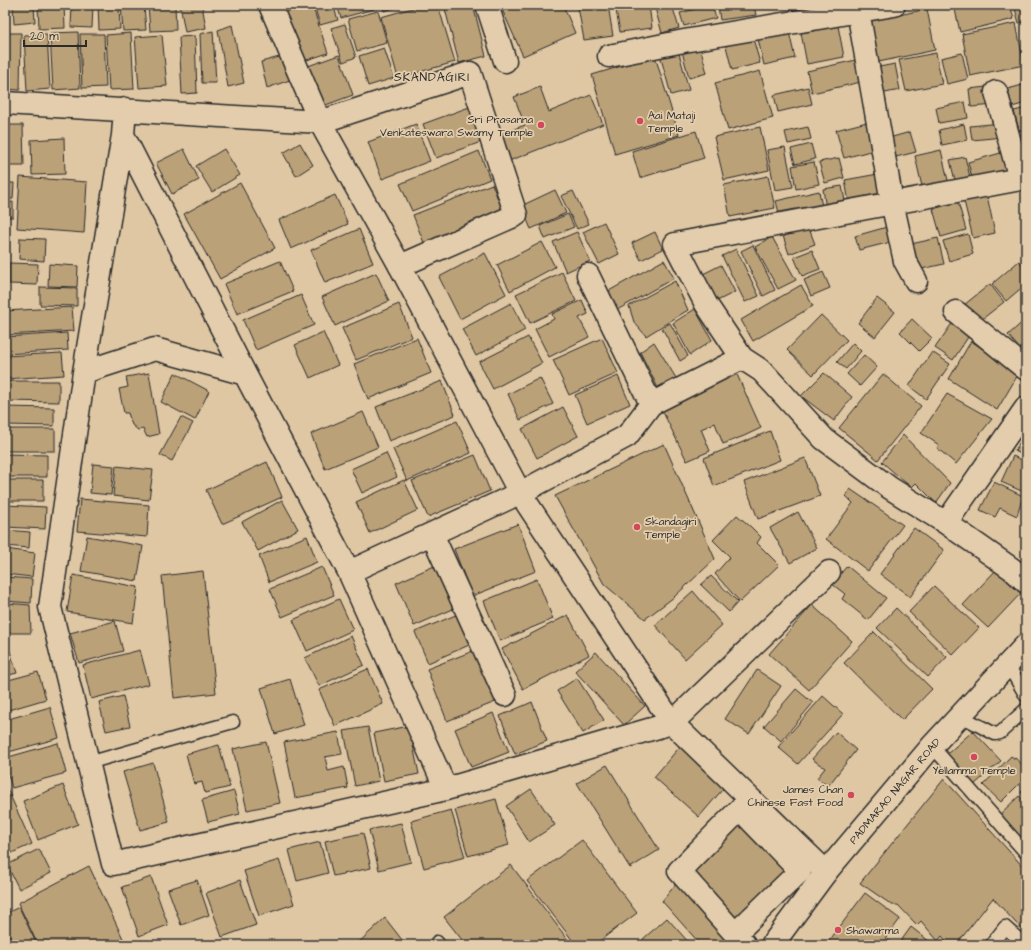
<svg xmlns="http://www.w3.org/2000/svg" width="1031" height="950" font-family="'Architects Daughter',sans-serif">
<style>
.building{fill:#bba178;stroke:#2b2b2b}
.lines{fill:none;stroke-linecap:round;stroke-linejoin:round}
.lane-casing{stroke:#2b2b2b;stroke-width:15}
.street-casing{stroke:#2b2b2b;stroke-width:25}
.secondary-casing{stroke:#2b2b2b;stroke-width:25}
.lane{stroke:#e3cdac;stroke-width:12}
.street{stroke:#e3cdac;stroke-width:22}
.secondary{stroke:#e3cdac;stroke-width:22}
.poi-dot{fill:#d1495b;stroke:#e3cdac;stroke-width:1.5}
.labels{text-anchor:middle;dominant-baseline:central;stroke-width:3.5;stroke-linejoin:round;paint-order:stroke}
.poi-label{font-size:11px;fill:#2b2b2b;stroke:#e3cdac;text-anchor:start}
.street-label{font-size:11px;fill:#2b2b2b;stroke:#e3cdac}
.neighbourhood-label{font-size:12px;letter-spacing:1px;fill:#2b2b2b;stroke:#e3cdac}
</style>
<rect width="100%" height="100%" fill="#dfc7a4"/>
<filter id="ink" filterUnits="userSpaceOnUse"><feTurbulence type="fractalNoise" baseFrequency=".025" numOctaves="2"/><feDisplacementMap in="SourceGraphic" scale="8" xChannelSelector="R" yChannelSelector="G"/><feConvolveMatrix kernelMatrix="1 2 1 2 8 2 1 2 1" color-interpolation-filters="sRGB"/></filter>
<g filter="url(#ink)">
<path class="building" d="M5,5H8V29H5Z
M13,5H34L35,22L14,24Z
M38,5H64L65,28L39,29Z
M72,5H93L92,28L71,27Z
M98,5H119L120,29L99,30Z
M121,5H144L146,30L123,31Z
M148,5H175L176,30L150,31Z
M180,5H202L206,28L185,32Z
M306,5H312L328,53L298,63L281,14Z
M314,5H333L338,20L320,25Z
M337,5H373L374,9L341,18Z
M382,5H404L384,11Z
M423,5H438L455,62L398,78L381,17Z
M444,5H473L486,56L459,63Z
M500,5H563L575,33L523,56Z
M593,5H608L613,36L584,40L578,7Z
M615,5H649L652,28L620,32Z
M666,5H672L679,28L662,33L655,8Z
M712,5L716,18L684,26L680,13Z
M718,5H754L756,15L720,20Z
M954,5H1010L1014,19L960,32Z
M1014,5H1026V21L1019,23Z
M927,9L935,50L874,63L866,22Z
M378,11L387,43L357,51L348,19Z
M1016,23L1024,65L970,76L962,34Z
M345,24L356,57L343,62L331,28Z
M232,25L244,83L228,87L218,30Z
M838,26L844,57L807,64L801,33Z
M213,31L216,83H202L200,34Z
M78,32L80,88L53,90L50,33Z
M789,32L795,58L764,65L758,39Z
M5,33H21L20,90L5,89Z
M131,33L134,89L109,90L106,35Z
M47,34L50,89L27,91L24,35Z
M80,34H104L106,87L82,88Z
M162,35L167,86L139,88L135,37Z
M752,35L760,63L732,70L725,42Z
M195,36L197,93L182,94L179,37Z
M698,39L707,73L689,78L680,44Z
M677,46L689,90L671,95L659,51Z
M384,48L394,78L368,86L359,56Z
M936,53L942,84L906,91L899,60Z
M962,53L968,79L947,84L941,58Z
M339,55L353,95L323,106L308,66Z
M283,56L290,80L267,88L261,62Z
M655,56L679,135L615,154L592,75Z
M856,60L861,82L812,93L807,71Z
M895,64L900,90L880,94L874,68Z
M760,71L773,118L728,130L715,83Z
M1026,84V103L1012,107L1008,89Z
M994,86L996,105L971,107L969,89Z
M540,87L549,112L591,95L603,124L509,161L498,135L525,125L514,97Z
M808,87L812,104L778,112L774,95Z
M965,102L968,118L939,123L936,108Z
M472,106L484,141L436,158L423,124Z
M1026,108V128L1019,130L1014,111Z
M867,122L874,150L844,158L836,130Z
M1001,123L1003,137L972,140L970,126Z
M416,124L430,161L382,179L368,142Z
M964,124L967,140L942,145L939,130Z
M5,125H23L24,166H5Z
M760,127L769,170L724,180L714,137Z
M808,127L811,139L788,144L785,132Z
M1026,129V150L1017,152L1012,133Z
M696,131L704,158L640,178L632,151Z
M910,132L916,152L888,159L882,140Z
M64,138L65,174L32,175L31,140Z
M300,143L313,165L296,176L283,153Z
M811,144L815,159L795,164L791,149Z
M785,147L793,187L775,190L767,150Z
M184,149L199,180L172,194L156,163Z
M224,149L240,175L212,192L196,166Z
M941,150L949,185L923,191L915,156Z
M479,151L490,179L412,211L400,184Z
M1008,151L1015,174L974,185L968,162Z
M965,157L971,181L956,185L950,160Z
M839,158L844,178L825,183L819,162Z
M814,162L819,184L796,189L792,166Z
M878,174L883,197L849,203L845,180Z
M768,176L775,208L730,217L724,185Z
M20,177L87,182L84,233L17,228Z
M5,183H14L13,199H5Z
M240,183L275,248L220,279L184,214Z
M492,184L503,212L424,243L413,215Z
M842,186L846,206L826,209L823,189Z
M555,190L566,213L531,229L521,206Z
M573,191L589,224L577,229L561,196Z
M819,191L822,207L780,217L776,201Z
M986,191L995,233L973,238L963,197Z
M335,195L348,224L291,249L279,220Z
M13,202V217H5V203Z
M958,202L966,230L941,237L933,209Z
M568,214L574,227L545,239L540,226Z
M604,222L619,254L599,264L583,232Z
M808,226L815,244L789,254L783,236Z
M887,227L891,242L859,250L855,236Z
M359,229L373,263L325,283L311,250Z
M577,232L590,261L566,272L553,242Z
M655,232L663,249L641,260L632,243Z
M968,234L973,254L949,261L943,241Z
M772,237L796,280L778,289L755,247Z
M20,238L45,239L44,261L19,259Z
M938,238L944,264L917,270L911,244Z
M542,242L555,267L510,291L497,265Z
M753,245L775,290L763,296L741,251Z
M736,249L759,296L745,302L722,256Z
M812,250L820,269L802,276L794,257Z
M5,252H8L7,273H5Z
M485,253L506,294L460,319L439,277Z
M664,260L674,278L617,310L607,292Z
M280,261L293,291L237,314L224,284Z
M1019,261L1026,269V284L1006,301L992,284Z
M9,263L38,264L37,285L9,284Z
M49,264L78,266L77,287L48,286Z
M721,265L735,292L713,303L699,276Z
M562,272L576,301L530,323L516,294Z
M823,272L830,288L811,296L804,280Z
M376,273L389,301L335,326L322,297Z
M675,281L688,310L646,336L634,322L629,306Z
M990,284L1004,302L977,323L964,305Z
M801,285L813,306L753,341L741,320Z
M40,287L77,288V306L40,305Z
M301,295L314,325L256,350L243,320Z
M877,298L895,312L875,337L858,323Z
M582,300L588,314L579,318L589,337L549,357L535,329L554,319L552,314Z
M511,303L525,330L476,356L462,329Z
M399,304L412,337L356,360L342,328Z
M72,307L74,331L7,335L5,311Z
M695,309L712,340L690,355L673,323Z
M821,315L847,340L813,375L787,350Z
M912,319L932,338L919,351L900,332Z
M955,319L972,331L953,360L935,348Z
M1026,319V356L1008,335Z
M670,323L688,356L680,361L662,328Z
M323,332L338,365L310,378L295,345Z
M67,333L68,350L5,354V337Z
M528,337L542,363L493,389L479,362Z
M417,338L431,373L368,399L354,364Z
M602,338L618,373L569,395L553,360Z
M971,341L1019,373L997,410L949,379Z
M654,342L676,378L658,388L640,352Z
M853,343L861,351L846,369L837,362Z
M932,352L950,364L926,399L909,386Z
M62,353L64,375L5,379V356Z
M864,355L877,367L860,386L847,374Z
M735,370L761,428L744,436L723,444L715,423L701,429L710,451L687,461L661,408Z
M149,373L159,434L147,437L143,429L138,430L132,425L128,413H124L119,389L128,387L126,377Z
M175,373L209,391L195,420L161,402Z
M824,373L852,397L834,421L801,396Z
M883,374L921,406L878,460L839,428Z
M618,376L630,404L587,423L575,395Z
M540,378L553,404L520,420L508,394Z
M5,381H59V402L5,401Z
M442,381L455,415L389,441L376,407Z
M947,394L992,419L956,464L937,448L939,445L921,433Z
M5,407L54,408V426L5,425Z
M563,407L578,436L537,458L522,429Z
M363,412L378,447L325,469L311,434Z
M181,417L193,423L172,461L160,455Z
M457,421L471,453L407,481L393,449Z
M5,429H55V451H5Z
M770,431L780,460L714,486L704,458Z
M1026,431V457L1015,451Z
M903,435L950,483L936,503L916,483L912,487L906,483L882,462Z
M664,444L715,559L674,597L645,619L604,584L555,496Z
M386,453L397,477L362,493L351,469Z
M5,454L47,455V477H5Z
M475,455L490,491L428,517L412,481Z
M1013,456L1026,462V493L1001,482Z
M805,458L820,496L758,519L744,482Z
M267,462L282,497L222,524L206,490Z
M93,464L114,466L111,495L90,493Z
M116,466L153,470L149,500L113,496Z
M5,480H43V501H5Z
M404,480L418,510L370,533L356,502Z
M994,482L1023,496L1017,516L1000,508L995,517L980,510Z
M850,489L903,525L868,571L826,539L853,503L846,496Z
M80,499L149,505L147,537L77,531Z
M282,500L298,529L258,551L242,522Z
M5,505L46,507L45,529L5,527Z
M798,512L817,548L790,563L770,528Z
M737,515L751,527L761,537L757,543L779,565L740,602L715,574L730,557L713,540Z
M518,524L536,571L472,596L454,549Z
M914,528L944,550L910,597L880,574Z
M5,530L30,532L29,548L5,546Z
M87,536L143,546L137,581L81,571Z
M307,536L317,562L269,582L259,556Z
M5,549L35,553L32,577L5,574Z
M441,563L460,606L414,626L396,583Z
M847,566L886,598L868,620L842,599L845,594L832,584Z
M322,567L334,595L282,617L270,589Z
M997,569L1023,591L988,628L963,605Z
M203,571L216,693L174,698L162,576Z
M73,575L138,587L133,623L67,612Z
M711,576L738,602L729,612L701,585Z
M5,577L32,579L31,603L5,601Z
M537,579L553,619L500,641L484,601Z
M934,586L979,628L953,655L909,612Z
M693,591L722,625L685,659L655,625Z
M339,599L353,630L307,651L293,620Z
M5,603L30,605L31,633H5Z
M812,605L852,641L809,690L769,654Z
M896,608L947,657L928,677L877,628Z
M463,612L476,642L428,663L415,632Z
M568,615L589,655L523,689L502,649Z
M115,621L123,651L79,663L70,633Z
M874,632L932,689L902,720L844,663Z
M5,636L17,673L5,676Z
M351,636L364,665L319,686L305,658Z
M478,649L498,701L447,721L427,669Z
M140,650L149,684L91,699L83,665Z
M596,652L645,706L624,725L575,671Z
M368,669L383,704L335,726L319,690Z
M757,670L781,686L749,734L725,719Z
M38,672L46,699L5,711V681Z
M577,678L604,720L583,733L557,691Z
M290,679L304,725L275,734L261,688Z
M796,689L813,703L781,741L764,726Z
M123,696L130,726L106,731L99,702Z
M823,696L843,714L798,764L778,747Z
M532,702L547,741L515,754L500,716Z
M50,707L59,738L5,753V720Z
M493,713L509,752L471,767L455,729Z
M409,726L419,774L384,781L374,733Z
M368,727L379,781L355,786L344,731Z
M973,731L1001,761L974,785L947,754Z
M338,732L342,754L325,757L328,771L344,767L348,788L295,798L284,742Z
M836,732L856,750L828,786L817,778L825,768L812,759Z
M266,742L280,803L247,810L233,749Z
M58,743L66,773L12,788L5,764V758Z
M683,743L728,783L699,817L654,777Z
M219,745L230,787L205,793L202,782L194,784L186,754Z
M1011,756L1015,759L1014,757L1026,768V777L1001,802L983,785Z
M153,763L169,822L140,830L123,772Z
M607,765L659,850L630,868L577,783Z
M944,779L1026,870V934L993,898L956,945H949L942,936L938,941L921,921L917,925L898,905H892L860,883Z
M5,784L32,844L5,856Z
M63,785L78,824L38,840L23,801Z
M1026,787V798L1021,792Z
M531,789L555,825L529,842L506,806Z
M234,791L240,814L208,822L202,800Z
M1019,796L1026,804V838L1023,841L999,815Z
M496,799L509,845L468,856L455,810Z
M451,810L465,857L424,868L411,821Z
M740,813L795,869L739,925L684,870Z
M401,823L411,862L379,870L369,830Z
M363,833L371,868L333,876L325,841Z
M582,840L637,913L594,945H576L527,881Z
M320,842L328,873L297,881L289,850Z
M39,849L51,873L19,889L7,865Z
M279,860L294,904L259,916L244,871Z
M511,865L572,945H466L444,917Z
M89,866L126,945H38L18,903Z
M151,877L168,925L139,936L122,887Z
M681,878L732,945H701L662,901Z
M197,880L209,915L181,925L168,889Z
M240,880L256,925L222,937L206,893Z
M865,893L900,919L886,938L894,945H826Z
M19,907L37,945H13L5,926V914Z
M385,918L406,945H356Z
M667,918L691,945H648L643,939Z
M911,927L934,945H898Z
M5,931L11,945H5Z"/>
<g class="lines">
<g class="lane-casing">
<path id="lane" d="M1008,665L1026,696
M961,716L995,734L1000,733L1026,709
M932,746L1026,853
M88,763L233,722
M437,942L439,945
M991,945L1005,927L1025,945"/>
</g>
<g class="street-casing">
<path id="street" d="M487,5L505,61
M857,5L892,202L905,261L916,281
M609,56L684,41L894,5
M996,92L1020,179
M5,103L320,122L470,73L516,215L400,266
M125,109L123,135L84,372L50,607L113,864L446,789L672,723L829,572
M123,135L245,374L349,572L446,789
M1026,178L675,244L706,304L742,358L762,371L824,439L890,488L946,523L1012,569L1026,582
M588,275L651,404
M956,312L1026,369
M84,372L155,349L245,374
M946,523L1026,408
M432,534L505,695
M349,572L520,493L627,436L651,404L742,358
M735,934L800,871L740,809L679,871L745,945"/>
</g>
<g class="secondary-casing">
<g id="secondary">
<path d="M270,5L320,122L400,266L520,493L672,723L826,872"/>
<path id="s1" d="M772,945L826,872L932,746L1026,645"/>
</g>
</g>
<use href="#lane" class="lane"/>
<use href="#street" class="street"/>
<use href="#secondary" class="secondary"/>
</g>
</g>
<g class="poi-dot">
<circle cx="640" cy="121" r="4"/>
<circle cx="541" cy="125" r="4"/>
<circle cx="637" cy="527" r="4"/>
<circle cx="974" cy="757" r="4"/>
<circle cx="851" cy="795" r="4"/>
<circle cx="838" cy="930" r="4"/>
</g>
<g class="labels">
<g class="poi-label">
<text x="648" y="115">Aai Mataji<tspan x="648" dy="13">Temple</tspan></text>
<text x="533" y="119" text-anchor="end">Sri Prasanna<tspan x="533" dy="13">Venkateswara Swamy Temple</tspan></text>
<text x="645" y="521">Skandagiri<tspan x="645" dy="13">Temple</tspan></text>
<text x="974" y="770" text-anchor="middle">Yellamma Temple</text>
<text x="843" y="789" text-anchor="end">James Chan<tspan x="843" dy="13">Chinese Fast Food</tspan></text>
<text x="846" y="930">Shawarma</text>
</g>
<g class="street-label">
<text stroke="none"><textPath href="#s1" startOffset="197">PADMARAO NAGAR ROAD</textPath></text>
</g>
<g class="neighbourhood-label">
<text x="432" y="77">SKANDAGIRI</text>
</g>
</g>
<rect width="1031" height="950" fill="none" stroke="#e3cdac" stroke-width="20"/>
<rect x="10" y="10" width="1011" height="930" fill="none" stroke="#2b2b2b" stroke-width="1.5" filter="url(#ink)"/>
<path d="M24 40v6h62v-6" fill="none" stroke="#2b2b2b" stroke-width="2"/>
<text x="30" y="40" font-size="12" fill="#2b2b2b" stroke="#e3cdac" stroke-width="3" paint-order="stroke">20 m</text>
</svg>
